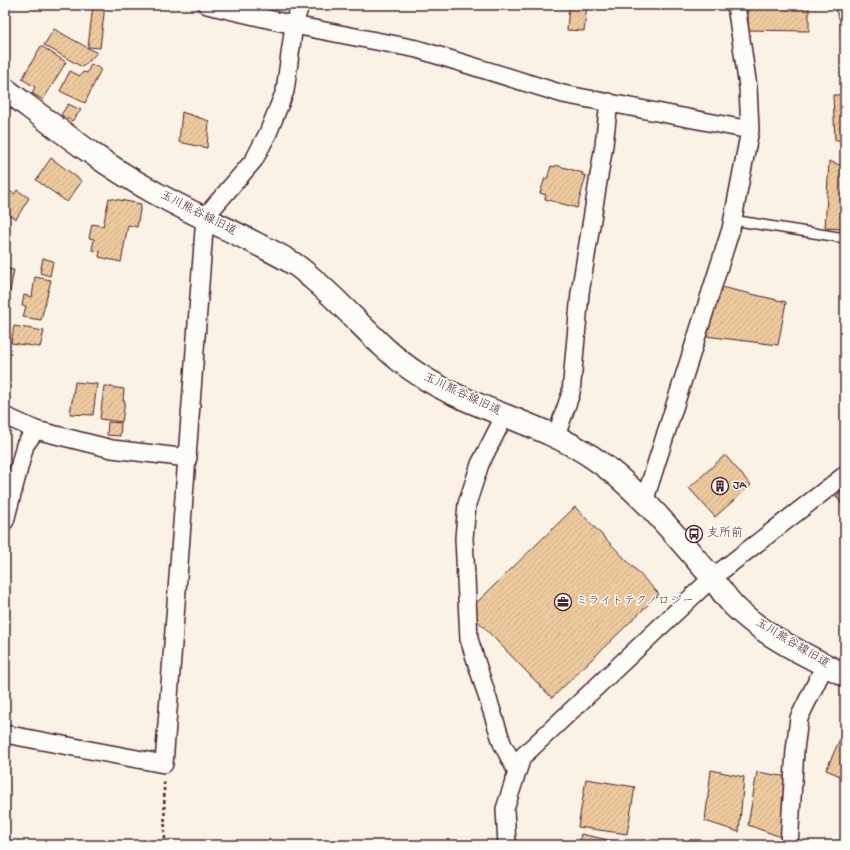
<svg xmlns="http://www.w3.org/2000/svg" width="850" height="850" font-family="'Gochi Hand','Klee One',sans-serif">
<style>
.building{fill:url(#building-hatch);stroke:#4a1f2b}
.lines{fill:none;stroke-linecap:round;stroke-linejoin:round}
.lane-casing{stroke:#4a1f2b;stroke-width:12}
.street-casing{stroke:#4a1f2b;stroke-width:20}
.secondary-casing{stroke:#4a1f2b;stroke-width:25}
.path{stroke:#4a1f2b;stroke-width:2.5;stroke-dasharray:3 3;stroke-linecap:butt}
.lane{stroke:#fdfcf7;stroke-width:9}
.street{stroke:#fdfcf7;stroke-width:17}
.secondary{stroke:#fdfcf7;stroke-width:22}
.labels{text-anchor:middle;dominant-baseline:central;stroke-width:3;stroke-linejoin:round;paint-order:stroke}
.street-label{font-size:12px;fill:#4a1f2b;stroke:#fdfcf7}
.poi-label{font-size:12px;fill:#4a1f2b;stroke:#fdfcf7;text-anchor:start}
</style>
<defs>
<pattern id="building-hatch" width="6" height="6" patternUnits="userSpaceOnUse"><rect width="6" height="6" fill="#edca9e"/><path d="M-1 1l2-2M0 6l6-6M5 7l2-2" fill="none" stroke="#cdad88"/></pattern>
</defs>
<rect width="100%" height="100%" fill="#faf2e5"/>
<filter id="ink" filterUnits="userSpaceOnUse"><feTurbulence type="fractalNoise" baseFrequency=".025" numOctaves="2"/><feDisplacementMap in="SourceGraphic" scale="8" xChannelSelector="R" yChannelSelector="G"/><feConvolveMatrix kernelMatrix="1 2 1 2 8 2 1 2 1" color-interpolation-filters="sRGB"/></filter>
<g filter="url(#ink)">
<path class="building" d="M93,5H105L100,48L88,47Z
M569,5H587L584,31L567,30Z
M748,5H809V31L748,30Z
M833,5H845V55H843L840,20Z
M54,29L97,53L82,67L44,45Z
M41,46L66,62L43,100L32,93L35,87L22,79Z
M91,64L101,69L85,103L60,91L70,71L80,76L83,72L87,73Z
M833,95H845V140H835Z
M68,104L81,110L72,121L61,115Z
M182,112L209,121L207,148L179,142Z
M51,158L82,181L67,202L36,180Z
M829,161L845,167V229L825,228Z
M556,165L583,173L582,175L586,176L577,208L545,199L546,195L540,193L545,178L547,179L551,166L555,167Z
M5,188L14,194L17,190L29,198L16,219L10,215L5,222Z
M109,198L141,204L137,227L128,225L121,262L99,257L100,251L92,250L94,239L89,238L92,224L103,226Z
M43,258L53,261L50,276L40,273Z
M5,269L14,270L10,291L5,290Z
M35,277L51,280L41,320L23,317L26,306H22L24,295L32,297Z
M721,287L786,302L778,345L705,336Z
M14,326L44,331L40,347L11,343Z
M75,382L97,384L93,415L70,414Z
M104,386L124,389L123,401H125L122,422L100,419Z
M108,422L121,423L120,436L107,435Z
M725,455L751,485L715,517L689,488Z
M845,489V508L836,496Z
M575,507L659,594L552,698L468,611Z
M845,728V778L826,770Z
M711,770L744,777L739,832L705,821Z
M757,772L794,778L789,840L748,825Z
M586,779L635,787L627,834L578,827Z
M581,834L631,845H579Z"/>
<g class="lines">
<g class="lane-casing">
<path id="lane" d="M732,220L845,238"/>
</g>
<g class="street-casing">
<path id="street" d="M207,5L294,25L417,49L563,94L750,130
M505,415L480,464L467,504L464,538L469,639L502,743L517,772
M5,416L36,430L112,449L188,458
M556,436L571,393L580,293L604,145L609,102
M644,502L731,229L750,130L748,87L736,5
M5,521L25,445L36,430
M5,734L164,764L205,217L254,160L268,133L285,91L294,25L300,5
M507,845L505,809L522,757L712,578L845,475
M789,845L795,750L799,718L825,665"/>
</g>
<g class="secondary-casing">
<path id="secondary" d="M5,89C52,124 99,162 150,190C185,210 222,226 257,244C269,250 282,256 294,264C301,268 308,275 314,280C350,310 379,349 418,374C472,410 538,421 592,457C636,486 674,534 709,574C718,585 725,597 735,607C766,637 807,656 845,675"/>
</g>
<path class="path" d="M164,782L165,845"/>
<use href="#lane" class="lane"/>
<use href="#street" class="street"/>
<use href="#secondary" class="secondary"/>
</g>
</g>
<defs>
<g id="building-ring" transform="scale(0.9)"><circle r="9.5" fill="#fdfcf7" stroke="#4a1f2b" stroke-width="1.5"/><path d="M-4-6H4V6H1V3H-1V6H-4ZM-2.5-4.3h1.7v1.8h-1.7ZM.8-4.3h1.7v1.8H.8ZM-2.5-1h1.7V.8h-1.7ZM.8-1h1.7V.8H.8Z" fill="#4a1f2b"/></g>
<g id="bus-ring" transform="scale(0.9)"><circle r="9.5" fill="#fdfcf7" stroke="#4a1f2b" stroke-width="1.5"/><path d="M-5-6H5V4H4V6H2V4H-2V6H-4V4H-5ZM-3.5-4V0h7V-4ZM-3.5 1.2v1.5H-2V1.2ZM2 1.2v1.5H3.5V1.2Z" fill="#4a1f2b"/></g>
<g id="office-ring" transform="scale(0.9)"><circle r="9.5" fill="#fdfcf7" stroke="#4a1f2b" stroke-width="1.5"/><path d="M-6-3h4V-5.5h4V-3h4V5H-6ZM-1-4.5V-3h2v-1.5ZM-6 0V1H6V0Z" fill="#4a1f2b"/></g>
</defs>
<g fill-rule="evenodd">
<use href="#building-ring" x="720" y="486"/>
<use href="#bus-ring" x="694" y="534"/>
<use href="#office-ring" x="563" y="602"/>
</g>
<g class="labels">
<g class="street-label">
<text transform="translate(198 214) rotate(27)">玉川熊谷線旧道</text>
<text transform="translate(462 395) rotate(25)">玉川熊谷線旧道</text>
<text transform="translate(792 644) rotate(31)">玉川熊谷線旧道</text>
</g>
<g class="poi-label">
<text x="733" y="486">JA</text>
<text x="707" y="534">支所前</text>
<text x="576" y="602">ミライトテクノロジー</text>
</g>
</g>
<rect width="850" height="850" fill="none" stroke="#fdfcf7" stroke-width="20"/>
<rect x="10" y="10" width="830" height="830" fill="none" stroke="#4a1f2b" stroke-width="1.5" filter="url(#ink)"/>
</svg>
